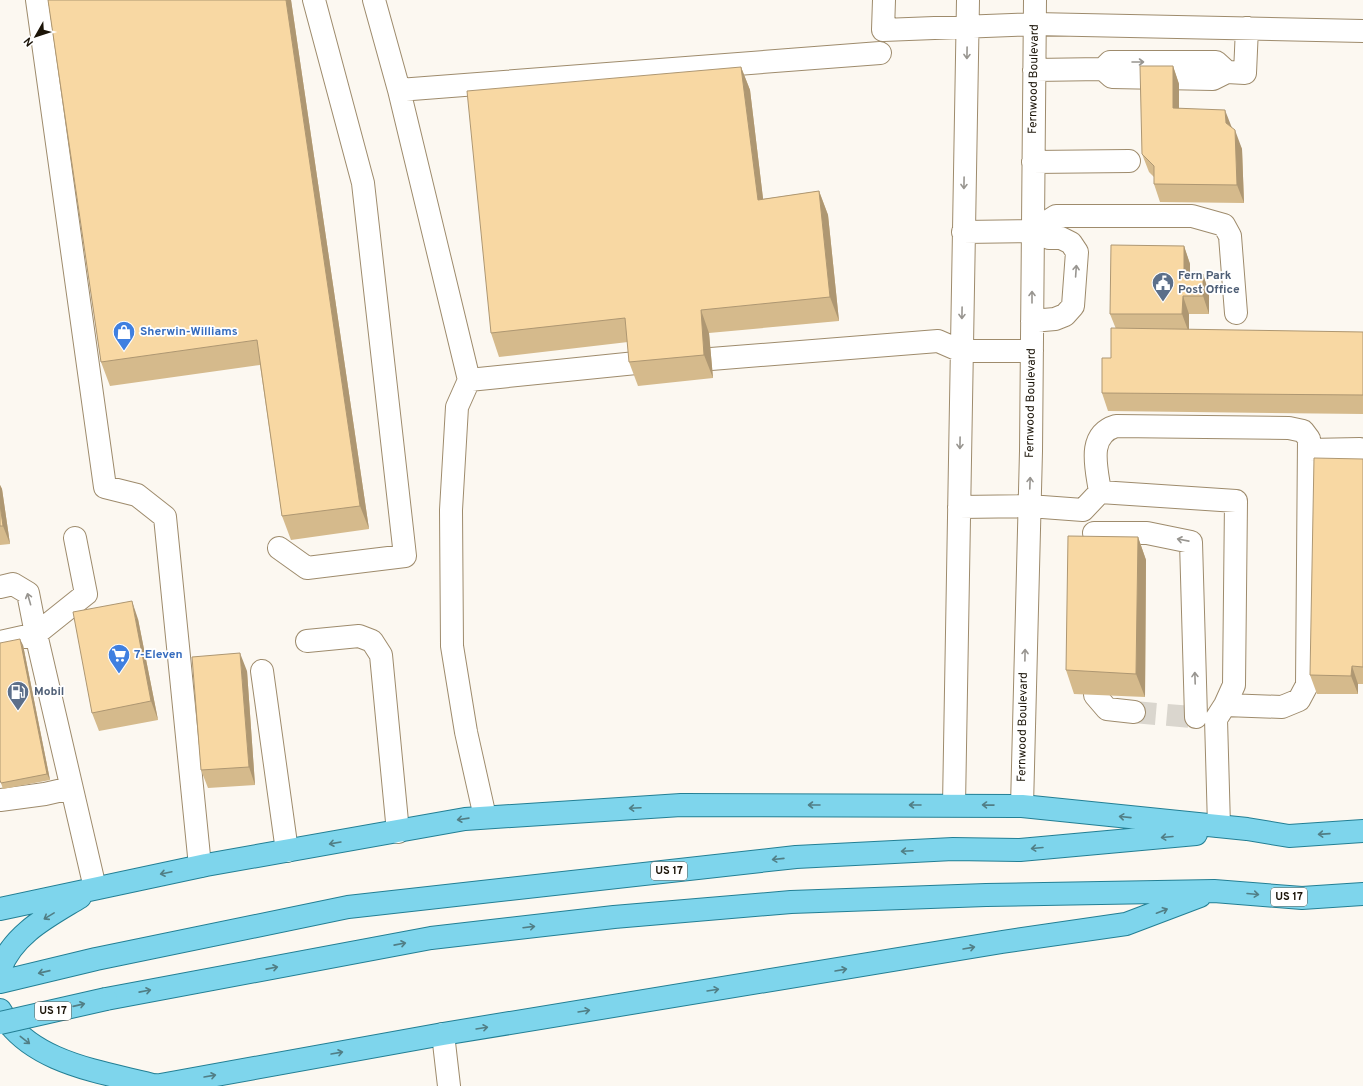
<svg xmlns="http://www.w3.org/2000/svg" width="1363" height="1086" font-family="Overpass,sans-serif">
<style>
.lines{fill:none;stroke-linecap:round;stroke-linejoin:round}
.minor-tunnel{stroke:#dad6ce;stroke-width:22;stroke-dasharray:22 11;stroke-linecap:butt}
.minor-casing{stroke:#9e8b6c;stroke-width:24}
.major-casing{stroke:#237f94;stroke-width:24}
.minor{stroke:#fff;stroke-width:22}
.major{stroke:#7ed5ec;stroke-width:22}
.major-bridge-casing{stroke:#237f94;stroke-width:24;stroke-linecap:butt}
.major-bridge{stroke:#7ed5ec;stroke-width:22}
.wall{fill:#d5ba8c}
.shaded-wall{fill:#ae9772}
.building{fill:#f8d8a3;stroke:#ae9772}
.oneway{stroke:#989590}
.oneway2{stroke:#517e85}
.labels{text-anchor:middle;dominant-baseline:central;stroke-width:3.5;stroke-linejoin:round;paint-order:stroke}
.shield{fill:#fff;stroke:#5f5a52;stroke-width:1}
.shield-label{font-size:11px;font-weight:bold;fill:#1b1408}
.street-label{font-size:12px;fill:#1b1408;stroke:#fff}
.service-label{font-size:12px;font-weight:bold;fill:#4e5e75;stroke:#fff;text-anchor:start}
.shop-label{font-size:12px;font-weight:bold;fill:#366cbe;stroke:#fff;text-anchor:start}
</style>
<rect width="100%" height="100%" fill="#fcf8f1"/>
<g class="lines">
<path class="minor-tunnel" d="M1134,712L1191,717"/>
<g class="minor-casing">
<path id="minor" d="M37,0L105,487L137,495L165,517L200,866
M374,0L399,90
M884,0L883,30L1035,24L1363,31
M1103,69L1110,62H1216L1227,72
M1034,70L1103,69L1112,77L1213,79L1227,72L1245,73L1247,28
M1033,162L1129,161
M1033,231L1056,216H1192L1224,225L1230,236L1236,313
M963,232L1033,231L1049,238H1061L1071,243L1077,252L1073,306L1065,315L1055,319L1032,321
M711,359L938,341L961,351H1032
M469,380L399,90L880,53
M1309,450L1360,449
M1100,492C1097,469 1086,435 1116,426L1289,428L1303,431L1309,439L1307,685L1299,700L1282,707L1225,705
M959,507L1029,506L1083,510L1100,492L1236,501L1234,685L1225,705L1216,719L1219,826
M1094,533H1147L1191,542L1196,717
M279,548L307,568L405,556L363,183L314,0
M0,587L13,584L28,593L36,634L86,594L75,538
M307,641L359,636L372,641L381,655L398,832
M0,642L36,634L95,888
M262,671L287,851
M1095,695L1107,709L1134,712
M0,800L45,794L71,788
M954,805L968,0
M1022,806L1031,451L1035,0
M485,817L466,732L452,646L451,510L457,407L469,380L636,363
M443,1034L449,1086"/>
</g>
<g class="major-casing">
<path id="major" d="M0,909L206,865L465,819L681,805L1022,806L1247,829L1289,836L1363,831
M0,969C14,933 49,916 80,897
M0,982L96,959L348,907L796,857L953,849L1020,850L1196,834
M106,999L431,938L614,917L791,902L986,895L1214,891L1302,898L1363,894
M0,1010C29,1064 104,1072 157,1086
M155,1086L443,1034L1002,942L1126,924L1200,896"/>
</g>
<use href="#minor" class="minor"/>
<use href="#major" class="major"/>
<g class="major-bridge-casing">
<path id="major-bridge" d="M0,1023L106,999"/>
</g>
<use href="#major-bridge" class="major-bridge"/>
</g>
<path class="wall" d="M48,0H291L369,529L291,540L282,516L260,365L110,386L101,362Z
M1173,66L1179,84V108L1231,127L1242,149L1244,203L1160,202L1154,184V177L1149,172L1142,154Z
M741,67L750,90L763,199L819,191L828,215L839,321L709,333L713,378L638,386L629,362L628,342L499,357L491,333Z
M1184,246L1190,264V274H1203L1209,293V314H1189V330L1363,332V414L1108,411L1102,393L1111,358L1116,329L1110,314Z
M1363,459V684H1358V694H1317L1310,675Z
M0,485L2,489L10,544L0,545Z
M1138,537L1146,560L1145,697L1074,694L1066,670Z
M138,619L158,720L99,731L92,713Z
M23,645L50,780L3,789L1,783Z
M247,671L255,785L208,788L201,770Z"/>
<path class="shaded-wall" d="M286,0H291L369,529L360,506Z
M1173,66L1179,84V126L1173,108Z
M741,67L750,90L766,223L758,200Z
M1225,110L1232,128L1226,123Z
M1235,130L1242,149L1244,203L1237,185Z
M819,191L828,215L839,321L830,297Z
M1184,246L1190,264V293L1184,274Z
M1203,274L1209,293V314L1203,296Z
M1183,296L1189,314V333L1182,314Z
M701,310L709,333L713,378L704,355Z
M0,485L2,489L10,544L3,526L0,504Z
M1138,537L1146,560L1145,697L1136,674Z
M132,601L138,619L158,720L151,701Z
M20,639L23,645L50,780L47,774Z
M240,653L247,671L255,785L249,767Z
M1352,666L1358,684V694L1351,676Z"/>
<path class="building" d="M48,0H286L360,506L282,516L257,340L101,362Z
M1140,66H1173V108L1225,110L1226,123L1235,130L1237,185L1154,184V166L1142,154Z
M741,67L758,200L819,191L830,297L701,310L704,355L629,362L625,318L491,333L467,91Z
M1111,245L1184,246V274H1203V296H1183L1182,314H1110Z
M1111,328L1363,332V395L1102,393V358H1111Z
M1314,458L1363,459V667L1352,666L1351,676L1310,675Z
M0,504L3,526H0Z
M1068,536L1138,537L1136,674L1066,670Z
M132,601L151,701L92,713L73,612Z
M20,639L47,774L1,783L0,780V643Z
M240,653L249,767L201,770L192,657Z"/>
<defs><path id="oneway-shaft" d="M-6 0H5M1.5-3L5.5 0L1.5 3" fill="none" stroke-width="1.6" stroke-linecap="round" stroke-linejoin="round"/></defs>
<g class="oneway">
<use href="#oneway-shaft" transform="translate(967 53) rotate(91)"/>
<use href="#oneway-shaft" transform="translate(1138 62)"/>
<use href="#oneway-shaft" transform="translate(964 183) rotate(91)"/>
<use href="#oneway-shaft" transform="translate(1076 271) rotate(-86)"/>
<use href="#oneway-shaft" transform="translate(1032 297) rotate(-90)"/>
<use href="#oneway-shaft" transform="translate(962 313) rotate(91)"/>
<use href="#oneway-shaft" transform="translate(960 443) rotate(91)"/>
<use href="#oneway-shaft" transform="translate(1030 483) rotate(-88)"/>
<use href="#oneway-shaft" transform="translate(1183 540) rotate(-169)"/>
<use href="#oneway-shaft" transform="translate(29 599) rotate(-106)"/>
<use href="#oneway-shaft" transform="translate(1025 655) rotate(-89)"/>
<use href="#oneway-shaft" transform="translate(1195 678) rotate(-92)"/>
</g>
<g class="oneway2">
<use href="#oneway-shaft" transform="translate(814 805) rotate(180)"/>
<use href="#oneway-shaft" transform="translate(915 805) rotate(180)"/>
<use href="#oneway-shaft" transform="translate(988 805) rotate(-179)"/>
<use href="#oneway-shaft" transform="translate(635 808) rotate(177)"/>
<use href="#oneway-shaft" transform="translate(1125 817) rotate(-174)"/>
<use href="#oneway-shaft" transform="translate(463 819) rotate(172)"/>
<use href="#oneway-shaft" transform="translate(1324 834) rotate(176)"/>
<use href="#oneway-shaft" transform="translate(1167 837) rotate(175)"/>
<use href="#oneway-shaft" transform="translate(335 843) rotate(170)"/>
<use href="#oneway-shaft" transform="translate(1037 848) rotate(175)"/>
<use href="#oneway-shaft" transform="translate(907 851) rotate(177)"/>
<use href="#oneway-shaft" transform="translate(778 859) rotate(174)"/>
<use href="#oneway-shaft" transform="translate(166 873) rotate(168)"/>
<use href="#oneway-shaft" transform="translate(1253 894) rotate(5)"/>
<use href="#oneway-shaft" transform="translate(1162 911) rotate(-21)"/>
<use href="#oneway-shaft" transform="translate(49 916) rotate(149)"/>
<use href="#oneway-shaft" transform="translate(529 927) rotate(-7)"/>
<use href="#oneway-shaft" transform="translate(400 944) rotate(-11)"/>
<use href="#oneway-shaft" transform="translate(969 948) rotate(-10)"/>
<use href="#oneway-shaft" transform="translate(272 968) rotate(-11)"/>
<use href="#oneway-shaft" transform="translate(841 970) rotate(-10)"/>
<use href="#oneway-shaft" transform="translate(44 972) rotate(167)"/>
<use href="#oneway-shaft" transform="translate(713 990) rotate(-9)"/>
<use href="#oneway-shaft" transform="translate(145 991) rotate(-11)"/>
<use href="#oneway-shaft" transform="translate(79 1005) rotate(-13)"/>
<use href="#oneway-shaft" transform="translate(584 1011) rotate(-9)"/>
<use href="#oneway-shaft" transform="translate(482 1028) rotate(-9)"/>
<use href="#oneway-shaft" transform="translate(25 1040) rotate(38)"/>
<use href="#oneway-shaft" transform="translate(337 1053) rotate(-10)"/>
<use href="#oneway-shaft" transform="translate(210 1076) rotate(-10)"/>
</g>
<defs>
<g id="civic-pin" transform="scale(1.15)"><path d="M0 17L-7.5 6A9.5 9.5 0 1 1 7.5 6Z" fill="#5c6f8a" stroke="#fff"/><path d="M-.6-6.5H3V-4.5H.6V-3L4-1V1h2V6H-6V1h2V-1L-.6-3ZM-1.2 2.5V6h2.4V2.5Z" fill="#fff"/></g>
<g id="shop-pin" transform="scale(1.15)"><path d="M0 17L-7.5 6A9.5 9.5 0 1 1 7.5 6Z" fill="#3f7fe0" stroke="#fff"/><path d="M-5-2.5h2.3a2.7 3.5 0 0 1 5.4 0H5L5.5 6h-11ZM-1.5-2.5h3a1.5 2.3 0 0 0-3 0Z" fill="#fff"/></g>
<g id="supermarket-pin" transform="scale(1.15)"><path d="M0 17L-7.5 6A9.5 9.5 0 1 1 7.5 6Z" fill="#3f7fe0" stroke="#fff"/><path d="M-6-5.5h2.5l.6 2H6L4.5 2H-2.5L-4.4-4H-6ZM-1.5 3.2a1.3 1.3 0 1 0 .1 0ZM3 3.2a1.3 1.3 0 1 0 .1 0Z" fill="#fff"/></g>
<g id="fuel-pin" transform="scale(1.15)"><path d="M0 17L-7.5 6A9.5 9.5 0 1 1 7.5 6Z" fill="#5c6f8a" stroke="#fff"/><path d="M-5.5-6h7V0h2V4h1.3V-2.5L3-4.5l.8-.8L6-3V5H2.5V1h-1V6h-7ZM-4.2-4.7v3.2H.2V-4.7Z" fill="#fff"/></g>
</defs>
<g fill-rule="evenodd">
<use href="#civic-pin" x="1163" y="283"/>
<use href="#shop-pin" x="124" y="332"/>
<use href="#supermarket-pin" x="119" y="655"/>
<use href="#fuel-pin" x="18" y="692"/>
</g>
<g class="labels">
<g class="shield">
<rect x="651" y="862" width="36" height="18" rx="3"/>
<rect x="1271" y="888" width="36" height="18" rx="3"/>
<rect x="35" y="1002" width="36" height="18" rx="3"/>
</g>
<g class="shield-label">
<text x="669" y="871">US 17</text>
<text x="1289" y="897">US 17</text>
<text x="53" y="1011">US 17</text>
</g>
<g class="street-label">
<text transform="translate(1034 79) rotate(-89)">Fernwood Boulevard</text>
<text transform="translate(1031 403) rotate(-89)">Fernwood Boulevard</text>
<text transform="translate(1023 727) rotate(-89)">Fernwood Boulevard</text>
</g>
<g class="service-label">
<text x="1178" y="276">Fern Park<tspan x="1178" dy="14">Post Office</tspan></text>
<text x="34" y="692">Mobil</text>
</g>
<g class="shop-label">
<text x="140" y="332">Sherwin-Williams</text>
<text x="134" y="655">7-Eleven</text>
</g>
</g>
<g transform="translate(36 36) rotate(231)" stroke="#ffffff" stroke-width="3" paint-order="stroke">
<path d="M0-3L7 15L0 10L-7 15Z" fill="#1b1408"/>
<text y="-6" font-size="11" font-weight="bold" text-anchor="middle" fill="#1b1408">N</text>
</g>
</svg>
